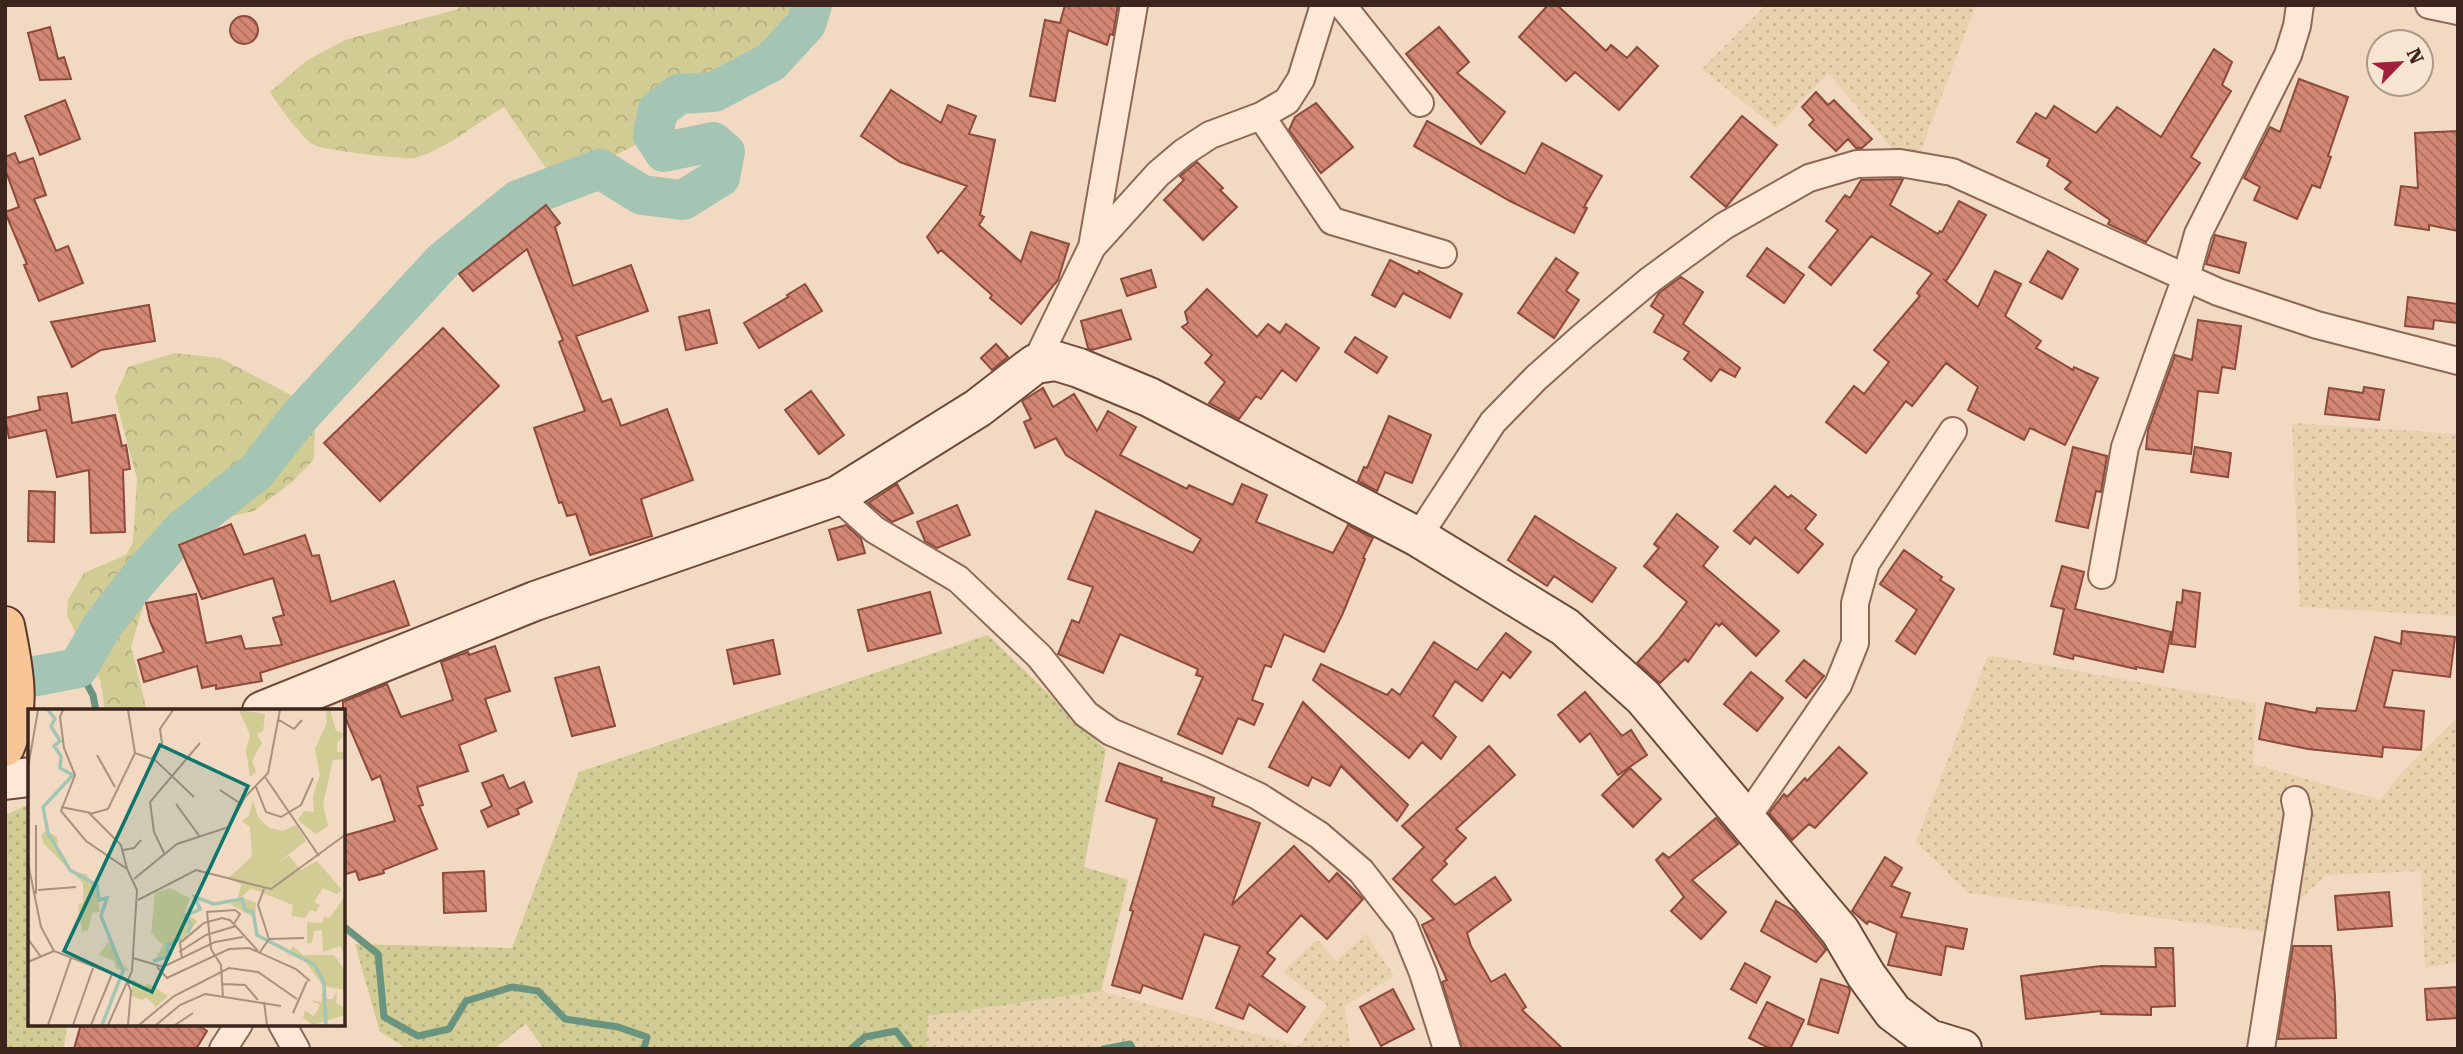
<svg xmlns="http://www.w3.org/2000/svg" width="2463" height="1054" font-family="'Roboto Serif',serif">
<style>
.farmland{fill:url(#farmland-dots)}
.grass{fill:url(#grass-dots)}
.forest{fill:url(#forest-crowns)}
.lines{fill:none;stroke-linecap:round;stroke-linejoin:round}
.stream{stroke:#6a9380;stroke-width:7}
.river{stroke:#a4c4b4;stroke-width:40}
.building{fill:url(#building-back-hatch);stroke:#8e4a3a;stroke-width:2}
.street-casing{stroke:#8d6857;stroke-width:30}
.secondary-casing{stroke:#6f493a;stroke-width:42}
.primary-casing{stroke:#5a372b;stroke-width:42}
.street{stroke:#fce8d5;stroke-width:26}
.secondary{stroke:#fce8d5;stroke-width:38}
.primary{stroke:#f8c596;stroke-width:38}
.inset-river{fill:none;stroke:#a4c4b4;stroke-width:3.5}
.inset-road{fill:none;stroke:#a9917f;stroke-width:2}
.view{fill:#0f766e;fill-opacity:0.15;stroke:#0f766e;stroke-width:3.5}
.inset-edge{fill:none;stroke:#3b251c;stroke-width:3.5}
</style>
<defs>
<pattern id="farmland-dots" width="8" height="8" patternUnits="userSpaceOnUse" patternTransform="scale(1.75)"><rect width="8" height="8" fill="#e8d2ae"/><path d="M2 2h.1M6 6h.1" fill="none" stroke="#c8b495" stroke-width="1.8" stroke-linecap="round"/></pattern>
<pattern id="grass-dots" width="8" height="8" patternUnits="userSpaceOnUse" patternTransform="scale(1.75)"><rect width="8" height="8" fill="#d1cb94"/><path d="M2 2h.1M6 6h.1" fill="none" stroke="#b4ae7f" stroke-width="1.8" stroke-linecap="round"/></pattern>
<pattern id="forest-crowns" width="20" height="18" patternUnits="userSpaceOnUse" patternTransform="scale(1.75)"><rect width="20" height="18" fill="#d1cb94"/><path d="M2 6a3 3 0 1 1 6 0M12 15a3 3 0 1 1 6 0" fill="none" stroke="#b4ae7f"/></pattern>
<pattern id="building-back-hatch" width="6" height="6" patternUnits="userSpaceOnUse" patternTransform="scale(1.75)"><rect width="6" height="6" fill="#d38774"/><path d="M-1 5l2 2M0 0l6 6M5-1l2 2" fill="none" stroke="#ac6e5e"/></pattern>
</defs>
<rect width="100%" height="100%" fill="#f2d9c1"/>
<path class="farmland" d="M1766,5H1976L1920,153L1892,148L1828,73L1776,128L1702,69Z
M2292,423L2458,434V616L2300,607Z
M1988,655L2256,703L2253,764L2380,800L2404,770L2458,717V962L2425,968L2421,871L2326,875L2265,932L1969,893L1916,842Z
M1366,934L1394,976L1345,1006L1351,1049H927L928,1016L1101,991L1299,1046L1327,1005L1283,972L1317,939L1336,961Z"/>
<path class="grass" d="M988,635L1106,750L1084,867L1128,880L1101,991L928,1016L927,1049H544L526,1024L494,1049H408L380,1032L355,944L512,948L579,772Z
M30,804V1024H67L64,1049H5V815Z"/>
<path class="forest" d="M462,5H792L780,30L751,60L715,80L670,88L648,104L645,140L608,159L554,180L504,107C476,123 447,149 415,158C404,160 324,150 314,145C302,138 277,104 270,92L306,61L345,40L458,9Z
M175,353L220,358L293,396L315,420L314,459L292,482L254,511L206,522L177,537L145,600L131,647L147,711H105L101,682L67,616L68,600L84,573L126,555L133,542L137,479L115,397L128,367Z"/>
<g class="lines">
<path class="stream" d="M78,668L93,695L96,711
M343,926L378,954L384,1017L418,1036L449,1029L466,1001L512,987L538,991L565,1019L618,1027L647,1037L644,1049
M851,1049L865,1037L896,1031L910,1049
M1104,1049L1130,1044L1133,1049"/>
<path class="river" d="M5,682L78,668L102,626L137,581L182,530L256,472L300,416L443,261L518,200L600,169L642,195L683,200L720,177L725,152L713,142L664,152L653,135L658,110L679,94L714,92L771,62L806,24L812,5"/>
</g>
<path class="building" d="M1065,5H1118L1113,35L1110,34L1107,45L1068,30L1055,101L1030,96L1045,20L1060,23Z
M1548,5H1557L1606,51L1611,45L1627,58L1637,47L1658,66L1619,110L1575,72L1566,81L1519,37Z
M230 30a14 14 0 1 1 28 0a14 14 0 1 1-28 0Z
M50,27L58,59L64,57L71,79L40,80L28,33Z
M1439,27L1469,62L1457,73L1505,112L1481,144L1406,54Z
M2214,49L2232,62L2222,85L2231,91L2191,157L2200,163L2146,242L2108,224L2110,220L2065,189L2071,182L2047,166L2050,159L2017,142L2036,113L2046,119L2054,106L2096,133L2117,107L2161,137Z
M2299,79L2348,97L2328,156L2331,157L2320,188L2312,185L2297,219L2254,200L2260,187L2244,178L2270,127L2280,132Z
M891,90L941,123L948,105L976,116L969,134L995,140L980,215L984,217L979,225L1021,262L1031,232L1069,244L1058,280L1021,324L990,298L992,295L941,250L938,253L927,237L967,186L900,162L861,136Z
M1816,92L1828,105L1834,100L1872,139L1862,148H1856L1848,139L1836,151L1809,125L1814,120L1802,107Z
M65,100L80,139L40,155L25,116Z
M1316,103L1353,147L1321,173L1289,130L1295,117Z
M1742,116L1777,145L1726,207L1691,177Z
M1427,121L1525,174L1542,143L1602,176L1584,207L1587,208L1574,233L1510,201L1414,146Z
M2458,131V231L2429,225V230L2395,225L2401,186L2418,188L2415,133Z
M15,153L19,163L33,158L46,195L34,199L56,251L68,246L83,283L39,301L24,265L27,264L5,212L19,207L5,169V157Z
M1197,162L1223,188L1220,190L1237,207L1203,240L1164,200L1184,180L1180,176Z
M1903,179L1890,205L1938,234L1940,231L1942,232L1959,201L1986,215L1958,263L1946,281L1943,279L1978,307L1995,271L2021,284L2005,316L2041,341L2036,348L2073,370L2074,367L2098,378L2065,445L2030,428L2024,440L1968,410L1978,387L1946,363L1912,406L1906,401L1866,453L1826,422L1854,386L1864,394L1889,362L1874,350L1920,296L1917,293L1932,273L1871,236L1831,285L1809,267L1838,230L1826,221L1845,195L1850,198L1861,180Z
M546,205L560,223L555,227L573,286L631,265L648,311L576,336L602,402L611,399L621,426L667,409L693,480L641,499L652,536L590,555L576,514L567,516L562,502L559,503L534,428L585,411L559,342L563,340L527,249L473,291L459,274Z
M2215,235L2246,243L2239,273L2206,264Z
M1767,248L1804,275L1784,303L1747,276Z
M2048,251L2078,269L2062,299L2030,282Z
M1556,258L1578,273L1566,291L1579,300L1554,338L1518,313Z
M1390,260L1418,274L1419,271L1462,294L1450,318L1403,293L1395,307L1372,295Z
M1151,270L1156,287L1127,296L1121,279Z
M1681,277L1703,292L1683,324L1740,368L1735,377L1720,369L1711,381L1684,359L1689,352L1654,332L1664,315L1651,306L1659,293Z
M805,284L822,311L759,348L744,323L788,297L787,295Z
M1207,289L1257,337L1268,324L1280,333L1286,324L1319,348L1296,381L1282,370L1261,399L1256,396L1239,419L1209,403L1225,382L1205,363L1212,355L1182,327L1188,323L1185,312Z
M2408,297L2458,304V323L2434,320L2433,329L2405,326Z
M149,305L155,341L101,350L72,367L51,322Z
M709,310L717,343L686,350L679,317Z
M1121,310L1131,339L1092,350L1088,348L1081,321Z
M2198,320L2241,326L2235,369L2222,367L2218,393L2198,391L2191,454L2146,449L2148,430L2175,355L2192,360Z
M443,328L499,386L380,501L324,443Z
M1355,337L1387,357L1377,373L1345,352Z
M996,344L1008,357L992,370L981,358Z
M2364,387L2384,390L2379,420L2325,414L2329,388L2363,393Z
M1043,388L1053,407L1074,394L1097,431L1108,411L1136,427L1120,455L1187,489L1189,485L1233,505L1242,484L1267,495L1256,522L1333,553L1348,525L1373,538L1363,558L1365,559L1343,613L1324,652L1284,634L1271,667L1265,665L1252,700L1263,704L1254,725L1238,718L1222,754L1178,734L1203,677L1196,675L1198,669L1120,634L1103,673L1058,654L1072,620L1079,623L1093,587L1068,579L1096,511L1193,553L1201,539L1066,455L1056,438L1035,448L1024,422L1031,419L1022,401Z
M811,391L844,435L819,454L785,410Z
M67,393L72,423L115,415L122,446L126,445L130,469L123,470L125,532L91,533L89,470L57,477L46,430L9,438L5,418L40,410L38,397Z
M1389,416L1431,435L1412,483L1385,472L1377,491L1358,481L1364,467L1367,468Z
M2073,447L2107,456L2101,492L2096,491L2088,528L2056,521Z
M2195,447L2231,453L2228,477L2191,472Z
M897,484L913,513L892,522L868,503Z
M1775,486L1788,498L1791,495L1816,515L1805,529L1823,544L1798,573L1755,537L1750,544L1734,531Z
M29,491L55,492L54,542L28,541Z
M957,505L970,535L937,548L925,541L917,522Z
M1677,514L1718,547L1703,566L1779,631L1756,656L1722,623L1719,626L1716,623L1688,662L1685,659L1660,683L1637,663L1658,640L1687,602L1644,566L1659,548L1654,544Z
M1535,516L1616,568L1592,602L1554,576L1547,586L1508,560Z
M231,524L244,555L305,535L312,556L319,555L331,602L394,581L409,625L260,673L262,681L216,689V685L202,688L197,666L144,682L138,660L164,652L150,621L146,603L196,594L206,643L241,636L245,649L282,645L273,618L284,615L273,578L202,599L179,545Z
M846,525L861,539L865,553L838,560L829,530Z
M1904,550L1942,577L1940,580L1954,589L1915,654L1896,641L1917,610L1880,584Z
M2062,566L2084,572L2075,609L2171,632L2163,672L2136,667V669L2074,655L2073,659L2054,654L2064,609L2051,606Z
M2183,590L2200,593L2195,647L2171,644L2177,602L2182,603Z
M930,592L941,633L868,651L858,610Z
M2402,631L2455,637L2450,677L2393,670L2384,707L2424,711L2421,750L2383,747L2382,757L2308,749L2259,739L2266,703L2316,713L2317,708L2356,711L2375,637L2401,644Z
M1506,633L1531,652L1510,678L1503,672L1482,701L1455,681L1433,716L1456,737L1441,759L1422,742L1409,758L1313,680L1321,664L1387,695L1392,689L1400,695L1434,642L1477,670Z
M773,640L780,674L734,684L727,650Z
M495,646L510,691L485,699L496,731L459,745L468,771L417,787L423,805L419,806L437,849L383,870L384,873L359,880L356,871L343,875V836L395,821L380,776L372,780L343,712V702L387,684L401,717L453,700L441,662L468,652L469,655Z
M1804,660L1824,676L1806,698L1786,681Z
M599,667L615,726L572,736L555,678Z
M1751,672L1783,698L1757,731L1724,704Z
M1585,692L1622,736L1631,730L1647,755L1618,775L1590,733L1580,742L1558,715Z
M1303,702L1408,805L1397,821L1341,766L1330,786L1312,777L1308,786L1269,767Z
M1489,746L1515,775L1456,829L1466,838L1444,861L1447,864L1431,880L1455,905L1495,877L1511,900L1467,933L1471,946L1491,982L1505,974L1526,1007L1522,1010L1563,1049H1462L1442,982L1447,980L1422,925L1434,919L1393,879L1424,847L1402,826Z
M1839,747L1867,773L1815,828L1809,824L1792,840L1769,813L1784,794L1787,797L1805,778L1807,781Z
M1119,763L1162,778L1161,781L1214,798L1212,806L1260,823L1232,905L1294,846L1329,882L1337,873L1363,899L1327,939L1301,915L1267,953L1275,959L1262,976L1305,1007L1287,1032L1249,1004L1243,1019L1216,1008L1240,946L1204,934L1182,999L1143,985L1140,993L1112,985L1133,911L1130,910L1157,819L1106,801Z
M1630,768L1661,799L1633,827L1602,795Z
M503,775L509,789L524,782L532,802L517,809L519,814L488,827L481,811L492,806L482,783Z
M1716,818L1738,844L1692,880L1726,912L1701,939L1671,911L1684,897L1656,860L1663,853L1669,858Z
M1885,857L1902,868L1891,886L1910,893L1901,917L1967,929L1963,949L1946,946L1941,975L1888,965L1897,933L1869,921L1867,924L1852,911Z
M484,871L486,911L444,913L443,873Z
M2389,892L2392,926L2338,930L2335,896Z
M1776,901L1794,911L1822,944L1826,950L1816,962L1761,931Z
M2293,946H2331L2335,996L2336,1038L2278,1039Z
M2155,948H2173L2175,1006L2151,1007V1015L2101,1014V1011L2026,1019L2021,976L2101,966L2156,967Z
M1745,963L1770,977L1756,1003L1731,989Z
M1821,979L1848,987L1850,991L1838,1033L1808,1024Z
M2458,987V1018L2427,1020L2425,989Z
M1393,989L1414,1029L1381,1046L1360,1007Z
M1767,1002L1804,1020L1790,1049H1771L1749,1038Z
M81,1024H196L207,1031L196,1049H74Z"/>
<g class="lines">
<g class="street-casing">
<path id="street" d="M1342,5L1420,103
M2429,5L2458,11
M1261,116L1332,221L1443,254
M1092,247L1158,174L1184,152L1210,135L1261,116L1287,101L1301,79L1324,5
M1035,364L1092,247L1134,5
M837,496L875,530L958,579L1039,656L1086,714L1111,732L1202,770L1258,796L1319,835L1361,871L1404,926L1423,973L1447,1049
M1418,537L1493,422L1536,378L1582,337L1650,280L1724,226L1809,178L1857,164L1900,163L1952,172L2218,292L2317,325L2458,361
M2102,575L2125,447L2186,277L2198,234L2288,55L2297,26L2300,5
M1746,819L1838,685L1855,643V603L1866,563L1953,431
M282,1024L296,1049
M223,1049L239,1024
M2261,1049L2298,813L2295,800"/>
</g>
<g class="secondary-casing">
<path id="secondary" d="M262,711L535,601L837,496L978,408L1035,364L1056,361L1079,368L1149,397L1418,537L1565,627L1643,697L1840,931L1866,975L1893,1012L1929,1039L1962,1049
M5,780L30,777"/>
</g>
<g class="primary-casing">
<path id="primary" d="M5,626C13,665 22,709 5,747"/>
</g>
<use href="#street" class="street"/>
<use href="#secondary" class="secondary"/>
<use href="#primary" class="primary"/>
</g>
<g transform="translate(28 709)">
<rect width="317" height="317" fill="#f2d9c1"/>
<path d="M274,125L278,132L236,164L258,163L268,155L273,161L289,152L314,181L309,185L295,179L286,193L292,196L288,203L282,201L277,209L263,207L265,196L197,169L248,149ZM142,179L162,189L157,204L169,212L158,228L142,238L144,246L137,251L128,249L135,236L123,224L127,184ZM317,187V246L312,237L295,243L294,221L286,222L284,234H279V213L294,214L296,208L302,209ZM265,237L275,246H306L316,260L317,281L295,277L275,249L260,246ZM104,270L117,277L120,274L140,287L128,298L118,288L114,291L104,287Z" fill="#d1cb94"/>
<path d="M211,1L237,5L235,22L229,25L234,34L224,52L228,63L222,68L218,41L222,26ZM298,1H302L308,22L317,25L309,34V43H317V50L305,51L295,96L300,117L288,125L270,111L276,102L286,103L285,87L292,65L287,40L299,13ZM225,91L230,108L241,119L255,122L268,116L274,125L240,156L203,167L224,147L222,118L214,112L221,107ZM17,122L28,127L30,133L26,139L45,163L58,165L68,178L72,203L64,204L60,221L54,223L50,196L55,193V174L16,135L13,127ZM261,147L268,155L258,163L249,164L246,175H229L241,159ZM214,174L225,178L213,188L228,194L227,209L202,195L209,191ZM80,233L86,234L88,248L102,262L88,260L86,252L71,246ZM295,277L298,290H305L309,281L308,294L317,299V306L285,316L275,309L277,301L285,307L289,303L292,296L283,291L293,293Z" fill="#d1cb94"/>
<path class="inset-river" d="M20,1L27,10L23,17L32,32L26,37L33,47L32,59L45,66L15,98L20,124L42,161L69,176L71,191L79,189L73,207L95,262L74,316M160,224L163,215L157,207L172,200L167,188L186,195L214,190L217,201L225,203L229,226L287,256L296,274L298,316M125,252L139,248L140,236L153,230"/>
<path class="inset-road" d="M35,1L32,8L36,39L47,66L33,102L58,132L99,160L109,181L104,262L80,316M100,1L107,44M251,11L266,20L274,11M69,46L87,78M124,49L134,34L132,20L145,1M0,59L10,1M237,68L291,147M228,78L238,103L253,108L273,96L285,69M192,81L213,95M148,95L172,128M33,98L63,104M95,141L106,139L113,131M136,144L126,123L122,93L172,34M0,154L13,218L26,242L98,270L103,282L100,316M99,160L93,136L62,105L80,100L107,44L127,51L166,88M106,170L149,135L201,118L217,88L240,64L252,1M10,181L48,178M8,185V116M110,191L168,161L243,180L317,126M0,230L13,248M241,230L276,229M151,243L178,226L208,217M232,243L241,230L230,196L236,180M105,249L135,258L187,233L215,228M154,250L152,234L176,214L194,209L202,211L230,242M0,253L26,242M129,258L139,269L201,240L221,239L268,260L282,272M194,275L217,276L230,291M195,288L193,256L183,240L179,203L207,201L212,205L206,215M236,293L239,316M265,304L279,272M20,316L43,249M45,316L65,259M63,316L84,265M111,316L146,287L201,259L230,263L269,290M128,316L152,296L177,285L253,297M147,316L165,304"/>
<path class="view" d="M132,36L220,77L124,283L36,242Z"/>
<rect width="317" height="317" class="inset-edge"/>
</g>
<rect width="2463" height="1054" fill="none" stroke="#3b251c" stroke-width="14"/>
<g transform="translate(2400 63) rotate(65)"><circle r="33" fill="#f8e5d1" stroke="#ac9889" stroke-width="2"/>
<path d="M0-5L12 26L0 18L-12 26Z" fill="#a1213d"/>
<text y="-10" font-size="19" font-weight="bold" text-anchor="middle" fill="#3b251c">N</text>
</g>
</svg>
